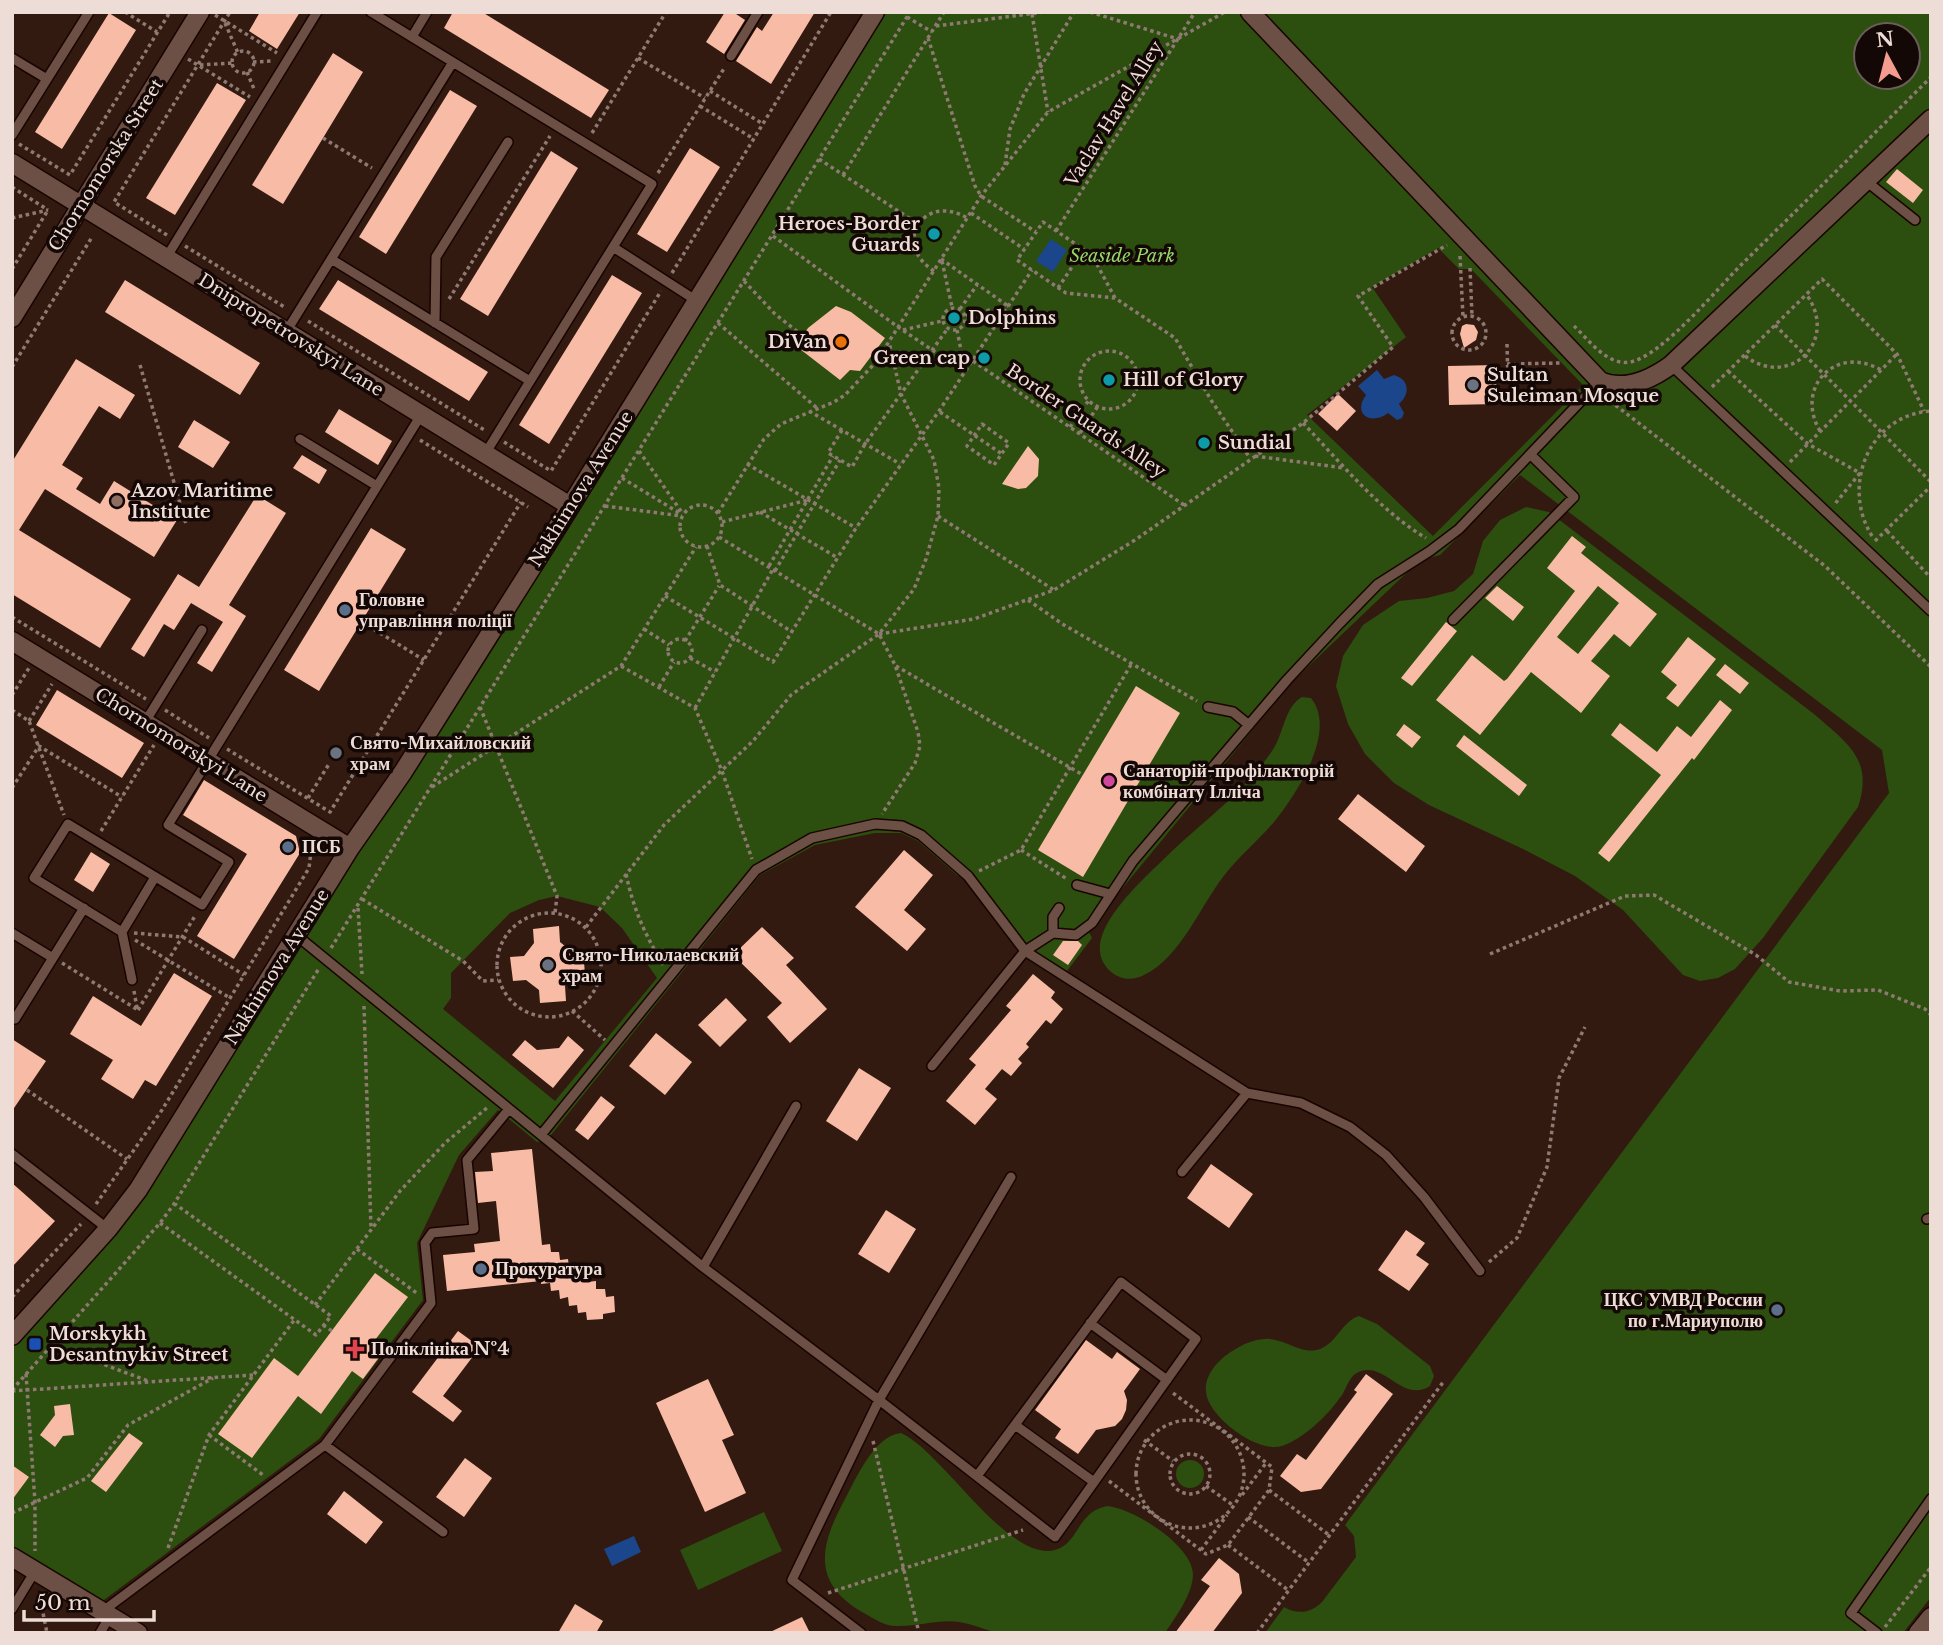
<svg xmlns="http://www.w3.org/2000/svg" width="1943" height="1645" font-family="'Libre Baskerville',serif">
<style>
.green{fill:#2c4e0e;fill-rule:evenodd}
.water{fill:#1b468c}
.building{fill:#f8bca6;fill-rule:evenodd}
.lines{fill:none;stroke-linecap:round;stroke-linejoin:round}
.service-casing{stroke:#190400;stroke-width:12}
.minor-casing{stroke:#190400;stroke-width:21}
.tertiary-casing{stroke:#190400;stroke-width:21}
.secondary-casing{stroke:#190400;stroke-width:21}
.path{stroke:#8e7a72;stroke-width:3.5;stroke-dasharray:3.5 3.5;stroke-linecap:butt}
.service{stroke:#6c4f45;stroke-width:9}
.minor{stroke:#6c4f45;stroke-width:18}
.tertiary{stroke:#6c4f45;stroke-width:18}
.secondary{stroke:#6c4f45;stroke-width:18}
.culture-dot{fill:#0f9aa8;stroke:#130805;stroke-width:2.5}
.food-dot{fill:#e8710a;stroke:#130805;stroke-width:2.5}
.worship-dot{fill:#6b7280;stroke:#130805;stroke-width:2.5}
.education-dot{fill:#8d6e63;stroke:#130805;stroke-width:2.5}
.service-dot{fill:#5c6f8a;stroke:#130805;stroke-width:2.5}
.hotel-dot{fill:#d1479c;stroke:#130805;stroke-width:2.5}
.transit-dot{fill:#1a4fb4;stroke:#130805;stroke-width:2.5}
.health-dot{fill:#e0444e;stroke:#130805;stroke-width:2.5}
.labels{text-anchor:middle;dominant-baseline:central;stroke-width:7;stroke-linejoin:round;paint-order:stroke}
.street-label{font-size:18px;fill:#eeddd6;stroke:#130805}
.poi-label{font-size:18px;font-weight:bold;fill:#eeddd6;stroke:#130805;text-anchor:start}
.park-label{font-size:18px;font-style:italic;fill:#96d568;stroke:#130805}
</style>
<rect width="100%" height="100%" fill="#321a11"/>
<path class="green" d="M874,12H1931V1597L1903,1633H1265L1284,1607C1298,1615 1311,1613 1322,1602L1356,1557L1354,1536L1345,1525L1889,793L1882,750L1520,475L1440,555L1420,560L1292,682L1088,930L1092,938L1067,971L1027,948L971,874L958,876L918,841L901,833H875L815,845L760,875L547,1140L537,1142L498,1110L459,1155L417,1243L423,1300L319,1439L100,1603L12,1549V1346L112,1234ZM1866,35H1908V77H1866ZM1438,248L1459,269H1471L1583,385L1433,536L1307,415L1406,337L1372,287ZM557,896L600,907L622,928L657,978L555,1101L443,1009L451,998V973L510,913L539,900Z
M1526,507L1549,512L1814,714C1847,743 1874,759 1858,807L1763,938L1735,969L1718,978L1700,981L1683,975L1623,910L1575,876L1523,849L1429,805L1394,783L1365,754L1348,724L1336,686L1343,656L1363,625L1399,601L1427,598L1454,591L1473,574L1483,541L1500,520Z
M1302,697L1311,698C1338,731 1296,795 1274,822C1258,841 1238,857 1223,877C1200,907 1180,958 1144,975C1132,981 1120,980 1110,971C1074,938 1144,879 1167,856C1203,821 1244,793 1272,751C1284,734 1284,707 1302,697Z
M1359,1316L1377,1324L1430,1366L1434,1376L1430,1386C1403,1403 1386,1363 1361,1371C1347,1376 1348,1389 1339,1399C1326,1417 1303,1439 1282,1446C1258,1454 1208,1417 1206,1392C1204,1378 1214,1365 1225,1356C1240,1345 1261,1334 1279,1341C1294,1345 1304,1354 1320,1349C1338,1342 1341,1322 1359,1316Z
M901,1433C943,1452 1007,1562 1055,1550C1073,1545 1076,1527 1088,1516C1093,1510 1100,1508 1107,1506C1133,1508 1192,1545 1193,1574C1193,1594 1176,1616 1165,1633C1128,1633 1091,1633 1053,1633C1036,1633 1017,1635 1000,1633C987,1631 973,1624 959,1622C938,1619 917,1627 896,1626C884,1626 873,1618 862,1612C811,1582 820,1545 845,1499C857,1477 874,1436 901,1433Z
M1176 1474a14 14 0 1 1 28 0a14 14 0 1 1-28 0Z
M764,1512L782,1551L698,1590L680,1550Z"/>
<path class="water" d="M1051,239L1067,250L1053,272L1036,261Z
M1377,370L1384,379L1394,375C1410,380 1410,394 1399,404L1404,413L1402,418L1397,420L1388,413C1371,426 1352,414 1366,395L1358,386Z
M634,1536L641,1552L612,1566L604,1549Z"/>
<path class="building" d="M260,12H300L277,49L249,31Z
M453,12H482L609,90L591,118L444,28Z
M725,12H733L745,20L724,54L706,42Z
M774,12H815L771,84L736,61L757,27L762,31Z
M109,13L136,30L62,149L35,132Z
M333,53L363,72L283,204L252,185Z
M217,83L246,100L175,215L146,198Z
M450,90L477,106L386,254L359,237Z
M690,148L720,167L667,252L637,234Z
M551,151L578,168L488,316L460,299Z
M1897,169L1923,190L1913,203L1886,182Z
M612,275L642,293L549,444L519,425Z
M125,280L260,363L240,395L105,312Z
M338,280L488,372L469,401L319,309Z
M836,306L851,312L885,338L860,371L850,370L840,380L796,346L808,328Z
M1466,324L1474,325L1478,332L1476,340L1464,348L1460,334L1462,326Z
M76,359L135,395L120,419L99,406L62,465L83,478L76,489L100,504L114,481L177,520L154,557L45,489L19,530L131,599L100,648L12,594V462Z
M1496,365L1497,404L1449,405L1448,366Z
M1338,394L1356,411L1337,431L1318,414Z
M339,409L392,441L378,465L325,432Z
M194,420L230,442L213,468L178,447Z
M1028,446L1039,459L1038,476L1026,488L1018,489L1002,484Z
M302,455L327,470L319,484L293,468Z
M257,495L286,513L229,605L246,616L212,672L197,663L223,622L191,603L174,630L164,624L144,657L131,649L178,574L199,587Z
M371,528L406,549L319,691L284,670Z
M1572,536L1586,547L1581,553L1657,614L1630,647L1614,634L1591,661L1610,676L1581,713L1531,672L1480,735L1436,700L1472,655L1504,681L1507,679L1575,591L1547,568ZM1598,586L1619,603L1578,654L1557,637Z
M1497,586L1524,607L1513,621L1485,598Z
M1446,622L1457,631L1412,686L1401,678Z
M1688,637L1716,659L1678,707L1666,698L1677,685L1661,672Z
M1725,664L1749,683L1740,694L1716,675Z
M1136,686L1180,713L1083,877L1038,850Z
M57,690L144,743L122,778L36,725Z
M1720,700L1732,710L1694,760L1692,758L1609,862L1598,853L1661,775L1611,735L1620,723L1657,752L1677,726L1691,737Z
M1404,724L1421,737L1412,748L1396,735Z
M1464,735L1527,785L1519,796L1456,746Z
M204,780L296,836L300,853L234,959L197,936L247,854L183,815Z
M1358,794L1425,846L1406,872L1338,819Z
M904,850L933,875L904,910L926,929L907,951L855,907Z
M91,852L110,864L93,892L74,880Z
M559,926L560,942L571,951L583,950L585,974L573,975L565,986L566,1001L540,1003L539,990L526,980L513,981L510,957L524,956L534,943L533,929Z
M762,927L794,958L786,965L827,1009L790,1043L767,1017L782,1003L733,955Z
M1063,941H1078L1082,945L1068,965L1053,955Z
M174,973L212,996L156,1086L145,1080L133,1099L101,1079L113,1060L70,1034L93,996L141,1026Z
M1033,974L1055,992L1051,998L1063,1009L1051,1024L1046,1020L1026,1044L1029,1047L1018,1059L1022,1063L1011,1076L1002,1069L985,1089L997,1099L975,1125L946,1101L976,1065L969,1059L1011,1010L1006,1006Z
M726,998L747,1020L720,1047L698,1025Z
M656,1033L692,1062L665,1095L629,1066Z
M568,1036L584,1050L553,1088L512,1055L525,1040L537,1050L559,1048Z
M12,1039L46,1061L12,1111Z
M859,1068L891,1088L857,1141L826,1121Z
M601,1096L615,1107L588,1140L575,1130Z
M532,1149L542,1245L550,1244L551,1252H559L560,1260L568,1259L569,1267L578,1266V1274H587V1282L596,1281V1289H605L606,1297L614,1296L615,1312L603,1314V1319L587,1320L586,1312L578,1313L577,1305L569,1306L568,1297L560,1299L559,1290L551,1291L550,1283L541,1284V1281L447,1291L443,1255L475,1252L474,1244L500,1241L496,1201L478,1203L475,1172L493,1171L491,1153Z
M1211,1164L1253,1194L1229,1228L1187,1198Z
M12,1183L55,1221L12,1267Z
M886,1210L916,1229L889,1273L858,1254Z
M1406,1230L1425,1243L1416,1255L1429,1264L1409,1291L1378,1270Z
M375,1273L408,1297L375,1340L386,1348L363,1379L352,1371L321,1414L298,1396L252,1458L218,1434L274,1358L298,1376Z
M458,1331L480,1347L443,1396L462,1411L453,1422L412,1392Z
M1086,1340L1112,1359L1117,1352L1140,1369L1124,1391L1127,1400L1126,1410L1122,1419L1115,1426L1096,1430L1078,1454L1055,1438L1061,1429L1035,1410Z
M1366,1374L1393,1394L1321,1489L1301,1492L1280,1476L1297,1454L1306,1460L1357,1392L1354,1390Z
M708,1379L734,1435L722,1440L746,1493L705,1512L656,1403Z
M70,1404L74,1435L63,1436L55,1447L40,1435L55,1415L54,1406Z
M129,1433L143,1443L106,1492L91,1481Z
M465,1458L492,1478L464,1517L436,1497Z
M12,1465L29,1477L12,1500Z
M344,1491L383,1522L366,1544L327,1514Z
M1219,1558L1239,1574L1242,1593L1212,1633H1175L1210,1586L1201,1580Z
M575,1604L603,1621L596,1633H558Z
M802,1617L810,1633H768Z"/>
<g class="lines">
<g class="service-casing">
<path id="service" d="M371,12L652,184L485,454
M412,37L427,12
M731,56L758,12
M12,58L47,79
M12,135L89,12
M1866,181L1915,220
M613,247L697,301
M166,258L317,12
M331,259L530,381
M435,323L436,257L508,142
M286,332L453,62
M1671,365L1931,611
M300,439L377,486
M1453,620L1574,497L1531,455
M1208,707L1233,712L1249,725
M145,722L202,630
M1077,885L1110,894
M122,932L34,878L68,824L202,905L229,862L168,825L421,415
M12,933L53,958
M1053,933V917L1059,908
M296,935L703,1267L883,1403L1055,1537L1196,1339L1121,1282L977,1476
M132,980L122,932L155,877
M12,1017L15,1019L84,908
M932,1066L1025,951L1053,933L1076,935L1092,923L1133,861L1287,680L1340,623L1378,584L1430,551L1459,529L1600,381
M541,1135L756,870L812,838L875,824L902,826L921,835L968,876L1025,951L1247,1093L1301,1103L1350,1127L1386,1155L1424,1197L1480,1271
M12,1154L108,1229
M1182,1172L1247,1093
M1927,1219L1931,1218
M703,1267L796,1106
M1090,1323L1167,1380
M1015,1425L1094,1482
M325,1445L443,1532
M12,1609L35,1571
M103,1611L325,1445L431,1303L425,1243L432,1233L474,1229L467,1160L509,1109
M100,1633L110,1616
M861,1633L792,1580L879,1400L1011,1177
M1877,1633L1851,1613L1931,1499"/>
</g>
<g class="minor-casing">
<path id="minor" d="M1250,12L1600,381C1625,392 1650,380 1671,365L1931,119
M12,318L200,12
M12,1557L138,1633"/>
</g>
<g class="tertiary-casing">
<path id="tertiary" d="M1918,1633L1931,1617"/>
</g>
<g class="secondary-casing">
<path id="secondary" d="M12,163L570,506
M12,641L350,848
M12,1336L108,1229L138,1190L350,848L403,772L558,526L875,12"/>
</g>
<path class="path" d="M125,12L157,32
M1090,12L1178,39
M1032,14L1048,112
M215,15L277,53
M907,17L932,32
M225,23L238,53
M936,26L1044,12
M928,38L975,186L981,196L1036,232
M232 62a11 11 0 1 1 22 0a11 11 0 1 1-22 0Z
M638,58L705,98
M188,59L250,97
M253,62L272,61
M200,65L232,63
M247,72L254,89
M710,91L763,124
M700,106L754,139
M592,133L666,12
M323,138L372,168
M19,144L70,175L170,12
M819,159L918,224
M1005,165L1010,129L1024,94L1074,12
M658,173L725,67
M843,175L944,12
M12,187L48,210
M971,213L1024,249
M12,218L48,210
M1056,231L1195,12
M167,235L114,202L230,12
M773,236L898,327L965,372
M185,246L286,308
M1460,256L1463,317
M941,259L1008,306
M942,261L952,307
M1470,268L1472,316
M12,269L48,210
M934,271C891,244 924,192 967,218
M672,273L831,12
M744,281L775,314L803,336
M1058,288L1084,249
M1115,298L1092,255L1043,222L1017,260L1066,293L1115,298L1175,338L1211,400L1250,458
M449,299L550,136
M943 319a11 11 0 1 1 22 0a11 11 0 1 1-22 0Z
M960,309L977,285
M966,315L1008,306
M1452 333a17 17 0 1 1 34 0a17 17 0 1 1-34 0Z
M308,321L486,431
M718,323L817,408
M1775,325L1931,482
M1574,326C1589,340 1607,366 1630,362C1661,357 1717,289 1741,265C1805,202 1868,140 1931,77
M903,330L942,321
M957,330L965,370
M1507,344L1508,383
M1080 380a29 29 0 1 1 58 0a29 29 0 1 1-58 0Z
M1745,356C1790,390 1840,340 1806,294
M973,361L1184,505
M1507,364L1561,363
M140,365L186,524
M12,367L92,237
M1728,371L1808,444L1860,473L1834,505
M1712,387L1822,279L1897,354L1924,411
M1610,401L1825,566L1931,667
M809,411L900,464
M940,412L1002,454
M1303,423C1341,463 1379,510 1426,538
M982,424L1009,443L994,465L967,446Z
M1070,427L1089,400
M842,430L828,453L852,467L865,444L948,328
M1820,431C1794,387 1836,344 1881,370
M1080,433L1098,406
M420,440L528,507
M504,442L551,471L661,291
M639,451L683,514
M1255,456L1344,468
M1790,462L1897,354
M747,464L856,528
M622,478L681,514
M680 526a21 21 0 1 1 42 0a21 21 0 1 1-42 0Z
M605,506L682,516
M760,512L838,558
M718,513L764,439L781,424L834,402L845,395L876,362L981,196L1048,112L1225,12
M938,516L1054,590
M722,522L808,500
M1887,531L1931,578
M1872,536C1841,487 1868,415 1931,411
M719,537L879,634L895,665L918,732L920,746L915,763L882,814
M1875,541L1931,486
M707,546L720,585L792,632
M769,566L833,456
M775,571L840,460
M665,596L773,662L856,528L939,411L1032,270
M1028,600L1064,625L1197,701
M12,617L146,699
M362,622L424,660
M644,629L669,645
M879,634L974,619L1054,590L1135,540L1303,423L1393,347L1358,296L1447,245
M668 651a12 12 0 1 1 24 0a12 12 0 1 1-24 0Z
M685,641L719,586
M690,658L715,672
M621,666L695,708L722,771L752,859
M896,666L1083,775
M659,687L674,662
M12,695L29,668
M480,707L557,896L555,913
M695,708L773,569
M12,710L29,721L64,815
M165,710L209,738
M29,721L52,684
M227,749L330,812L521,502
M432,787L621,666L696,547
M12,788L39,746L122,797
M308,798L329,764
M101,831L154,745
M1021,850L1067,879
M979,871L1021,850L1132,663
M626,874C634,911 644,932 663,965
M362,899L463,961L483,981L498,980
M358,908L362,974
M497 965a52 52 0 1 1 104 0a52 52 0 1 1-104 0Z
M586,927L664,825L753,741L791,695L879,634L914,589L926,559L938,516L939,488L934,460L901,394L889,342
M134,933L183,937L244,975
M135,940L230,998
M331,948L910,12
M1490,954L1625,896L1654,895L1756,955L1789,982L1840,991L1878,990L1925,1009L1931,1015
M62,963L138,1010
M134,991L137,1008
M364,1006L371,1229
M138,1010L195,916
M572,1011L605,1040
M27,1090L127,1159
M96,1204L162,1110L309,868L312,843
M160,1223L316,1335L331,1316L175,1204
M357,1249L418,1294
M1489,1262L1517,1238L1547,1167L1559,1078L1585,1027
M12,1297L81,1224
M315,1305L400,1191L445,1143L488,1107
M323,1325L332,1331
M52,1345L148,1381
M26,1374L35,1502V1551
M12,1390L160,1223L174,1204L318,970
M12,1391L253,1375
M1136 1474a54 54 0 1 1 108 0a54 54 0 1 1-108 0Z
M209,1435L263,1475
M1144,1440L1173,1461
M873,1441L919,1633
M1170 1474a20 20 0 1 1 40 0a20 20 0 1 1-40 0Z
M1109,1481L1206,1554L1228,1545L1269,1490L1272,1467L1173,1393
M1206,1486L1234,1506
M1269,1490L1329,1535
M1242,1495L1266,1463
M12,1513L87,1478L128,1425L213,1378
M1248,1517L1308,1562
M1228,1545L1288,1590
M168,1548L209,1435L295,1319
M1201,1550L1227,1515
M39,1593L47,1633
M828,1593L1023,1530
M1885,1627L1931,1567
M1257,1633L1444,1381"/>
<use href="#service" class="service"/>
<use href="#minor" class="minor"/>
<use href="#tertiary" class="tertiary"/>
<use href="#secondary" class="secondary"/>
</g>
<g class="culture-dot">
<circle cx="934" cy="234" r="7"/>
<circle cx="954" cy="318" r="7"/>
<circle cx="984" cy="358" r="7"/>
<circle cx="1109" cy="380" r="7"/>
<circle cx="1204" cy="443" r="7"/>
</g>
<circle class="food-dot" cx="841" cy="342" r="7"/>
<g class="worship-dot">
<circle cx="1473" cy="385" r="7"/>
<circle cx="336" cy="753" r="7"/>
<circle cx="548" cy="965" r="7"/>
</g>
<circle class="education-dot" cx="117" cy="501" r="7"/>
<g class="service-dot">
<circle cx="345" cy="610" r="7"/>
<circle cx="288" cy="847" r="7"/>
<circle cx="481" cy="1269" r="7"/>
<circle cx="1777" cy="1310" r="7"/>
</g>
<circle class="hotel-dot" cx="1109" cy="781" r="7"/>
<rect class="transit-dot" x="28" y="1337" width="14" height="14" rx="3.5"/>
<path class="health-dot" d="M351.5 1338.5h7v7h7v7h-7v7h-7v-7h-7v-7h7z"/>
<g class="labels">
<g class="street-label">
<text transform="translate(1114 114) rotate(-58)">Vaclav Havel Alley</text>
<text transform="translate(106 165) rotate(-58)">Chornomorska Street</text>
<text transform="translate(291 335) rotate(32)">Dnipropetrovskyi Lane</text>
<text transform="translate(1086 421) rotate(34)">Border Guards Alley</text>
<text transform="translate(581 489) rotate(-58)">Nakhimova Avenue</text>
<text transform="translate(181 745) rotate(32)">Chornomorskyi Lane</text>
<text transform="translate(277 967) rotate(-58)">Nakhimova Avenue</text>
</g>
<g class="poi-label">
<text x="920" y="224" text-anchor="end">Heroes-Border<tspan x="920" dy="21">Guards</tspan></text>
<text x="968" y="318">Dolphins</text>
<text x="827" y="342" text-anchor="end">DiVan</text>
<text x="970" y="358" text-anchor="end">Green cap</text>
<text x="1487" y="375">Sultan<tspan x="1487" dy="21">Suleiman Mosque</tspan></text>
<text x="1123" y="380">Hill of Glory</text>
<text x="1218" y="443">Sundial</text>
<text x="131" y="491">Azov Maritime<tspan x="131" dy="21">Institute</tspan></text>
<text x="359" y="600">Головне<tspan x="359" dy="21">управління поліції</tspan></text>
<text x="350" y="743">Свято-Михайловский<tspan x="350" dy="21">храм</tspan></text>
<text x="1123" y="771">Санаторій-профілакторій<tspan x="1123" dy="21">комбінату Ілліча</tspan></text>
<text x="302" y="847">ПСБ</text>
<text x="562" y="955">Свято-Николаевский<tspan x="562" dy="21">храм</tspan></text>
<text x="495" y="1269">Прокуратура</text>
<text x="1763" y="1300" text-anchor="end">ЦКС УМВД России<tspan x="1763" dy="21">по г.Мариуполю</tspan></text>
<text x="49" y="1334">Morskykh<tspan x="49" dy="21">Desantnykiv Street</tspan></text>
<text x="371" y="1349">Поліклініка №4</text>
</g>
<g class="park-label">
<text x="1122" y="256">Seaside Park</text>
</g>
</g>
<rect width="1943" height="1645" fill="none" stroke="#eeddd6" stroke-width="28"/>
<g transform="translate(1887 56) rotate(353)"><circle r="33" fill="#130805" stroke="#6b5d59" stroke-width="2"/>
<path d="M0-5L12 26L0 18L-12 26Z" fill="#f59c91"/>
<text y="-10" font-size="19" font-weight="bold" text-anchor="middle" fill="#eeddd6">N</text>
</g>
<path d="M24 1610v10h130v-10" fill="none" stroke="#eeddd6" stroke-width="3.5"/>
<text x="35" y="1610" font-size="21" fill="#eeddd6" stroke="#130805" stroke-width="5" paint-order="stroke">50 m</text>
</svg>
